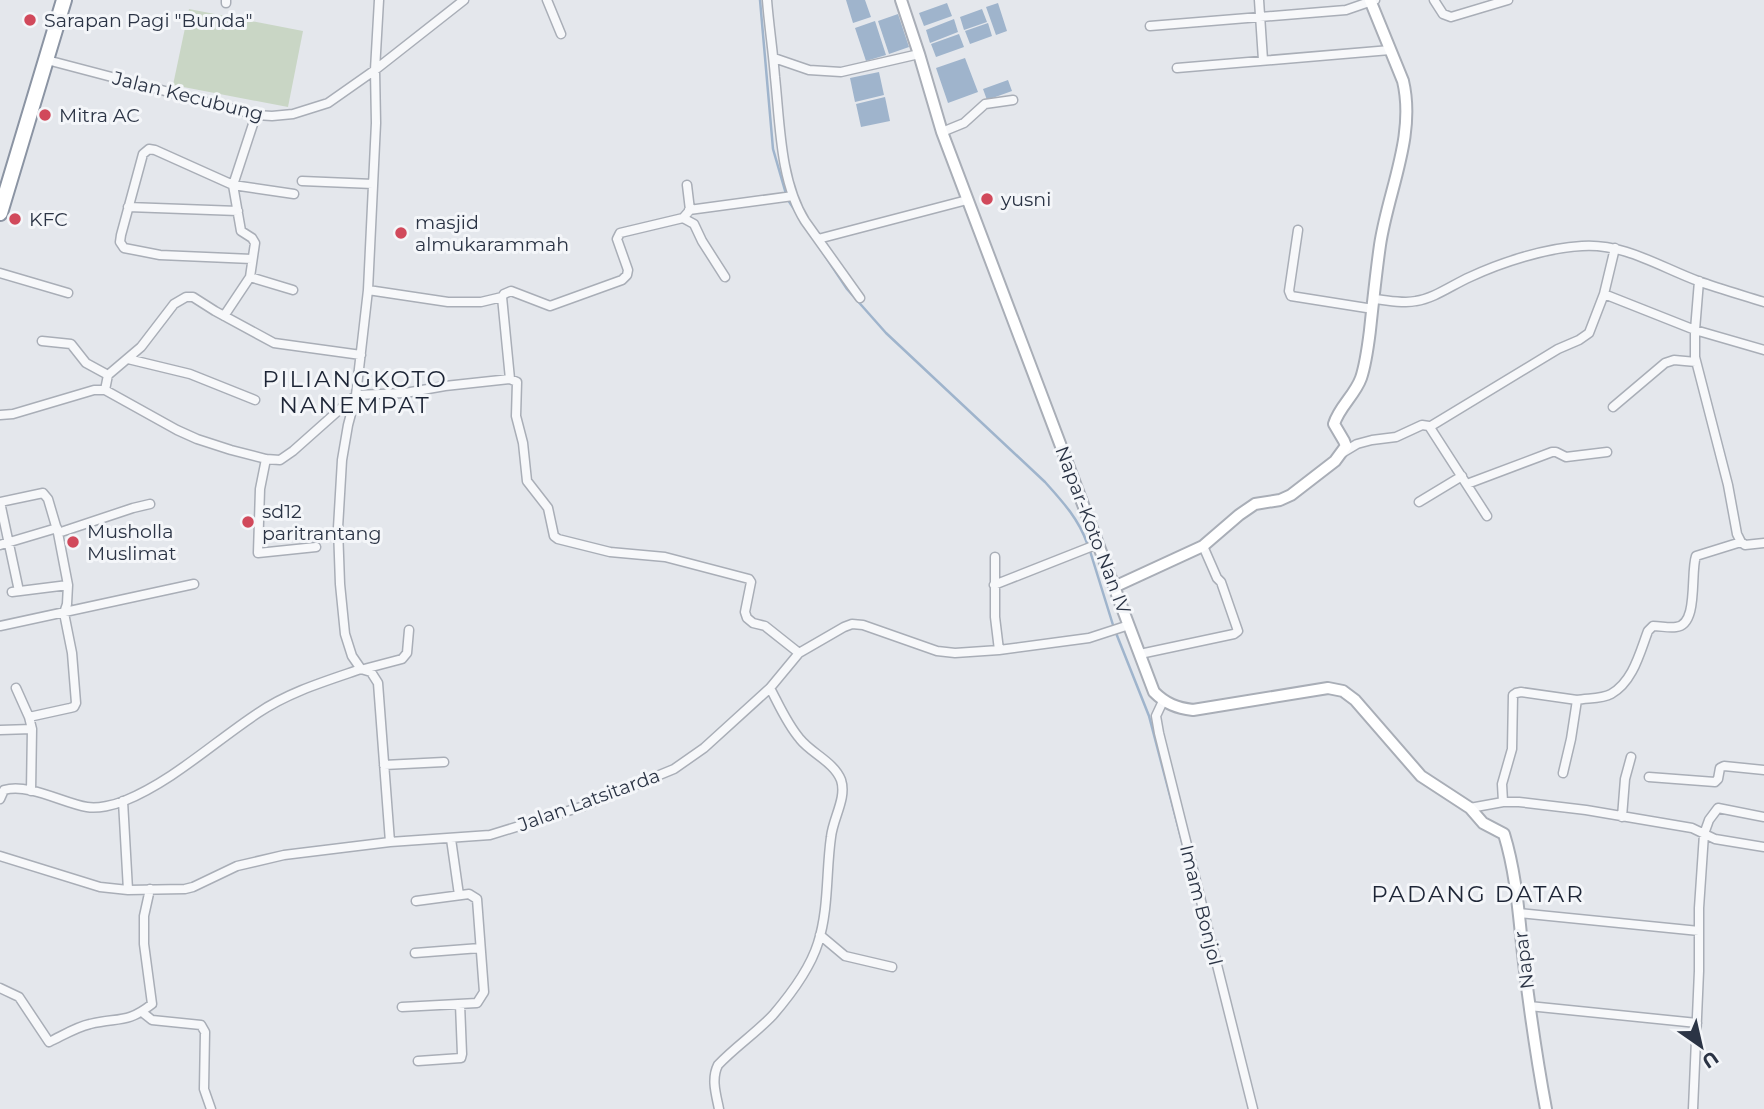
<svg xmlns="http://www.w3.org/2000/svg" width="1764" height="1109" font-family="Montserrat,sans-serif">
<style>
.green{fill:#c9d6c5}
.water{fill:#9fb4cc}
.lines{fill:none;stroke-linecap:round;stroke-linejoin:round}
.stream{stroke:#9fb4cc;stroke-width:2.5}
.street-casing{stroke:#a9aeb7;stroke-width:11}
.secondary-casing{stroke:#a9aeb7;stroke-width:14}
.highway-casing{stroke:#8b94a3;stroke-width:18}
.street{stroke:#f7f8fa;stroke-width:8}
.secondary{stroke:#fff;stroke-width:10}
.highway{stroke:#fff;stroke-width:14}
.poi-dot{fill:#d1495b;stroke:#f4f6f9;stroke-width:2.5}
.labels{text-anchor:middle;dominant-baseline:central;stroke-width:6;stroke-linejoin:round;paint-order:stroke}
.poi-label{font-size:19px;fill:#2b3445;stroke:#f4f6f9;text-anchor:start}
.street-label{font-size:19px;fill:#2b3445;stroke:#f4f6f9}
.quarter-label{font-size:23px;letter-spacing:2px;fill:#1d2536;stroke:#f4f6f9}
</style>
<rect width="100%" height="100%" fill="#e4e7ec"/>
<path class="green" d="M189,9L303,31L288,107L173,85Z"/>
<path class="water" d="M846,0H865L871,17L853,23Z
M947,3L952,16L924,26L919,13Z
M998,3L1007,31L996,35L986,7Z
M982,9L987,22L964,30L960,17Z
M898,14L909,47L889,54L878,21Z
M954,19L958,32L930,43L926,30Z
M875,21L886,55L866,61L855,28Z
M988,23L992,36L970,44L965,31Z
M959,34L964,47L936,57L931,44Z
M965,58L978,92L948,103L936,68Z
M879,72L884,95L855,102L850,78Z
M1008,80L1012,91L987,100L983,89Z
M885,97L890,121L861,127L856,104Z"/>
<g class="lines">
<path class="stream" d="M760,0L773,149L786,194
M788,200L847,289L886,333L1045,482C1062,501 1078,518 1087,543
M1090,551L1113,625
M1116,633L1149,716L1194,887"/>
<g class="street-casing">
<path id="street" d="M379,0L375,70L376,123L368,290L356,395L348,425L342,460L338,528L340,584L345,634L352,656L361,669L371,672L378,683L390,842
M547,0L561,34
M767,0C769,26 773,51 775,77C780,123 780,181 805,221L860,298
M1259,0L1263,60
M1434,0L1443,14L1451,17L1508,0
M226,3V0
M1150,26L1346,10L1375,0
M774,58L809,70L841,72L919,54
M47,60L256,115L272,116L293,114L328,103L375,70L464,0
M1177,68L1390,50
M942,132L964,123L985,104L1013,100
M302,181L373,184
M687,185L690,210L683,218L694,224L702,241L725,277
M128,207L238,211
M689,210L793,196
M1298,230L1289,291L1291,296L1373,309
M818,239L967,200
M252,259L160,255L124,248L120,242L121,235L143,154L149,149L155,150L233,185L294,194
M0,273L68,293
M250,277L293,290
M1699,281L1695,330V357L1728,485L1737,534L1741,542L1745,545L1764,543
M368,290L448,302H481L502,297
M1604,294L1695,330L1764,350
M1374,299C1388,300 1403,304 1416,301C1435,298 1452,285 1470,277C1502,262 1546,248 1582,246C1624,243 1660,267 1698,281C1720,289 1742,295 1764,302
M224,316L250,277L255,243L252,238L241,231L233,185L256,115
M42,341L71,344L86,363L108,375
M128,359L190,374L255,400
M510,379L502,297L504,294L511,291L550,306L622,280L627,275L628,270L617,239L620,233L683,218
M105,390L108,375L141,347L174,304L186,297H193L215,311L274,343L361,355
M1613,407L1665,363L1674,360L1696,362
M0,415L13,414L94,390H105L177,430L197,439L231,450L266,459L280,460L293,451L356,395L405,393L445,386L510,379L517,382L516,416L523,443L527,481L548,508L554,536L558,539L610,552L665,557L749,579L751,582L745,612L747,618L753,623L765,626L799,653
M1431,426L1558,349L1579,340L1589,333L1604,294L1615,248
M1342,453L1357,444L1372,440L1396,437L1422,425L1429,426L1487,516
M266,459L260,489L258,553L316,547
M1467,484L1552,452H1556L1566,457L1607,452
M0,502L43,493L48,499L58,533L68,585L67,604L64,613L72,653L76,703L74,707L70,708L29,717L32,729L0,730
M0,502L19,591
M1419,502L1462,476
M58,533L133,508L150,504
M0,545L57,528
M995,557V617L999,650
M994,585L1098,544
M12,592L68,585
M0,626L194,584
M1140,654L1234,634L1238,631L1221,582L1217,578L1203,546
M364,669L402,659L407,653L409,630
M16,688L29,717
M1163,701L1156,716L1159,733L1253,1109
M384,765L444,762
M1563,773L1571,739L1577,700C1587,698 1602,699 1611,694C1633,682 1640,652 1648,631L1653,626C1661,626 1668,628 1676,627C1699,625 1690,573 1696,556L1741,542
M1649,777L1715,782L1718,779L1720,768L1724,766L1764,770
M31,791L32,729
M0,799L4,790C29,783 63,803 87,807C98,809 114,805 124,801C173,781 214,742 258,713C289,692 326,681 361,669
M123,801L128,890
M1503,802L1502,784L1512,749L1513,695L1516,693L1521,692L1577,700
M1470,808L1503,802H1519L1586,810L1692,828L1715,839L1764,847
M1622,817L1625,779L1631,757
M451,839L459,895
M0,856L100,887L128,890L185,889L193,887L237,866L284,855L390,842L490,835L584,806L674,769L704,748L770,688L799,653L844,627L852,624L863,625L937,651L955,653L999,650L1089,638L1129,625
M1519,913L1699,931
M820,935L845,956L892,967
M415,953L480,948
M0,988L19,997L49,1042C62,1036 76,1027 90,1024C118,1017 127,1024 152,1004L144,944V916L150,889
M1529,1006L1697,1023
M402,1007L477,1003L484,992L477,899L469,894L416,901
M142,1012L152,1020L201,1025L205,1032L204,1089L211,1109
M418,1061L461,1058L462,1054L460,1004
M719,1109C716,1094 711,1079 718,1065C735,1047 756,1033 773,1015C791,994 810,969 818,943C829,909 826,871 831,837C833,818 847,798 841,780C834,762 811,753 800,739C787,724 779,705 770,688
M1693,1109L1699,971V908L1704,834L1709,820L1718,808L1764,817"/>
</g>
<g class="secondary-casing">
<path id="secondary" d="M901,0L919,54L942,132L1154,692C1166,704 1177,708 1193,710L1328,688L1343,691L1355,700L1421,776L1470,808L1483,823L1504,834C1517,876 1519,920 1524,963C1530,1012 1537,1061 1546,1109
M1114,587L1203,546L1239,515L1255,504L1280,500L1291,495L1335,461L1346,446L1344,441L1334,424C1339,407 1355,395 1361,378C1366,363 1368,346 1370,330C1373,302 1376,273 1380,245C1388,191 1416,136 1403,81L1370,0"/>
</g>
<g class="highway-casing">
<path id="highway" d="M0,213L64,0"/>
</g>
<use href="#street" class="street"/>
<use href="#secondary" class="secondary"/>
<use href="#highway" class="highway"/>
</g>
<g class="poi-dot">
<circle cx="30" cy="20" r="7"/>
<circle cx="45" cy="115" r="7"/>
<circle cx="987" cy="199" r="7"/>
<circle cx="15" cy="219" r="7"/>
<circle cx="401" cy="233" r="7"/>
<circle cx="248" cy="522" r="7"/>
<circle cx="73" cy="542" r="7"/>
</g>
<g class="labels">
<g class="poi-label">
<text x="44" y="20">Sarapan Pagi "Bunda"</text>
<text x="59" y="115">Mitra AC</text>
<text x="1001" y="199">yusni</text>
<text x="29" y="219">KFC</text>
<text x="415" y="222">masjid<tspan x="415" dy="22">almukarammah</tspan></text>
<text x="262" y="511">sd12<tspan x="262" dy="22">paritrantang</tspan></text>
<text x="87" y="531">Musholla<tspan x="87" dy="22">Muslimat</tspan></text>
</g>
<g class="street-label">
<text transform="translate(188 96) rotate(14)">Jalan Kecubung</text>
<text transform="translate(1093 530) rotate(69)">Napar-Koto Nan IV</text>
<text transform="translate(589 800) rotate(-20)">Jalan Latsitarda</text>
<text transform="translate(1201 905) rotate(76)">Imam Bonjol</text>
<text transform="translate(1524 960) rotate(-97)">Napar</text>
</g>
<g class="quarter-label">
<text x="355" y="379">PILIANGKOTO<tspan x="355" dy="26">NANEMPAT</tspan></text>
<text x="1478" y="894">PADANG DATAR</text>
</g>
</g>
<g transform="translate(1701 1046) rotate(146)" stroke="#f4f6f9" stroke-width="5" paint-order="stroke">
<path d="M0-5L12 26L0 18L-12 26Z" fill="#2b3445"/>
<text y="-10" font-size="19" font-weight="bold" text-anchor="middle" fill="#2b3445">U</text>
</g>
</svg>
